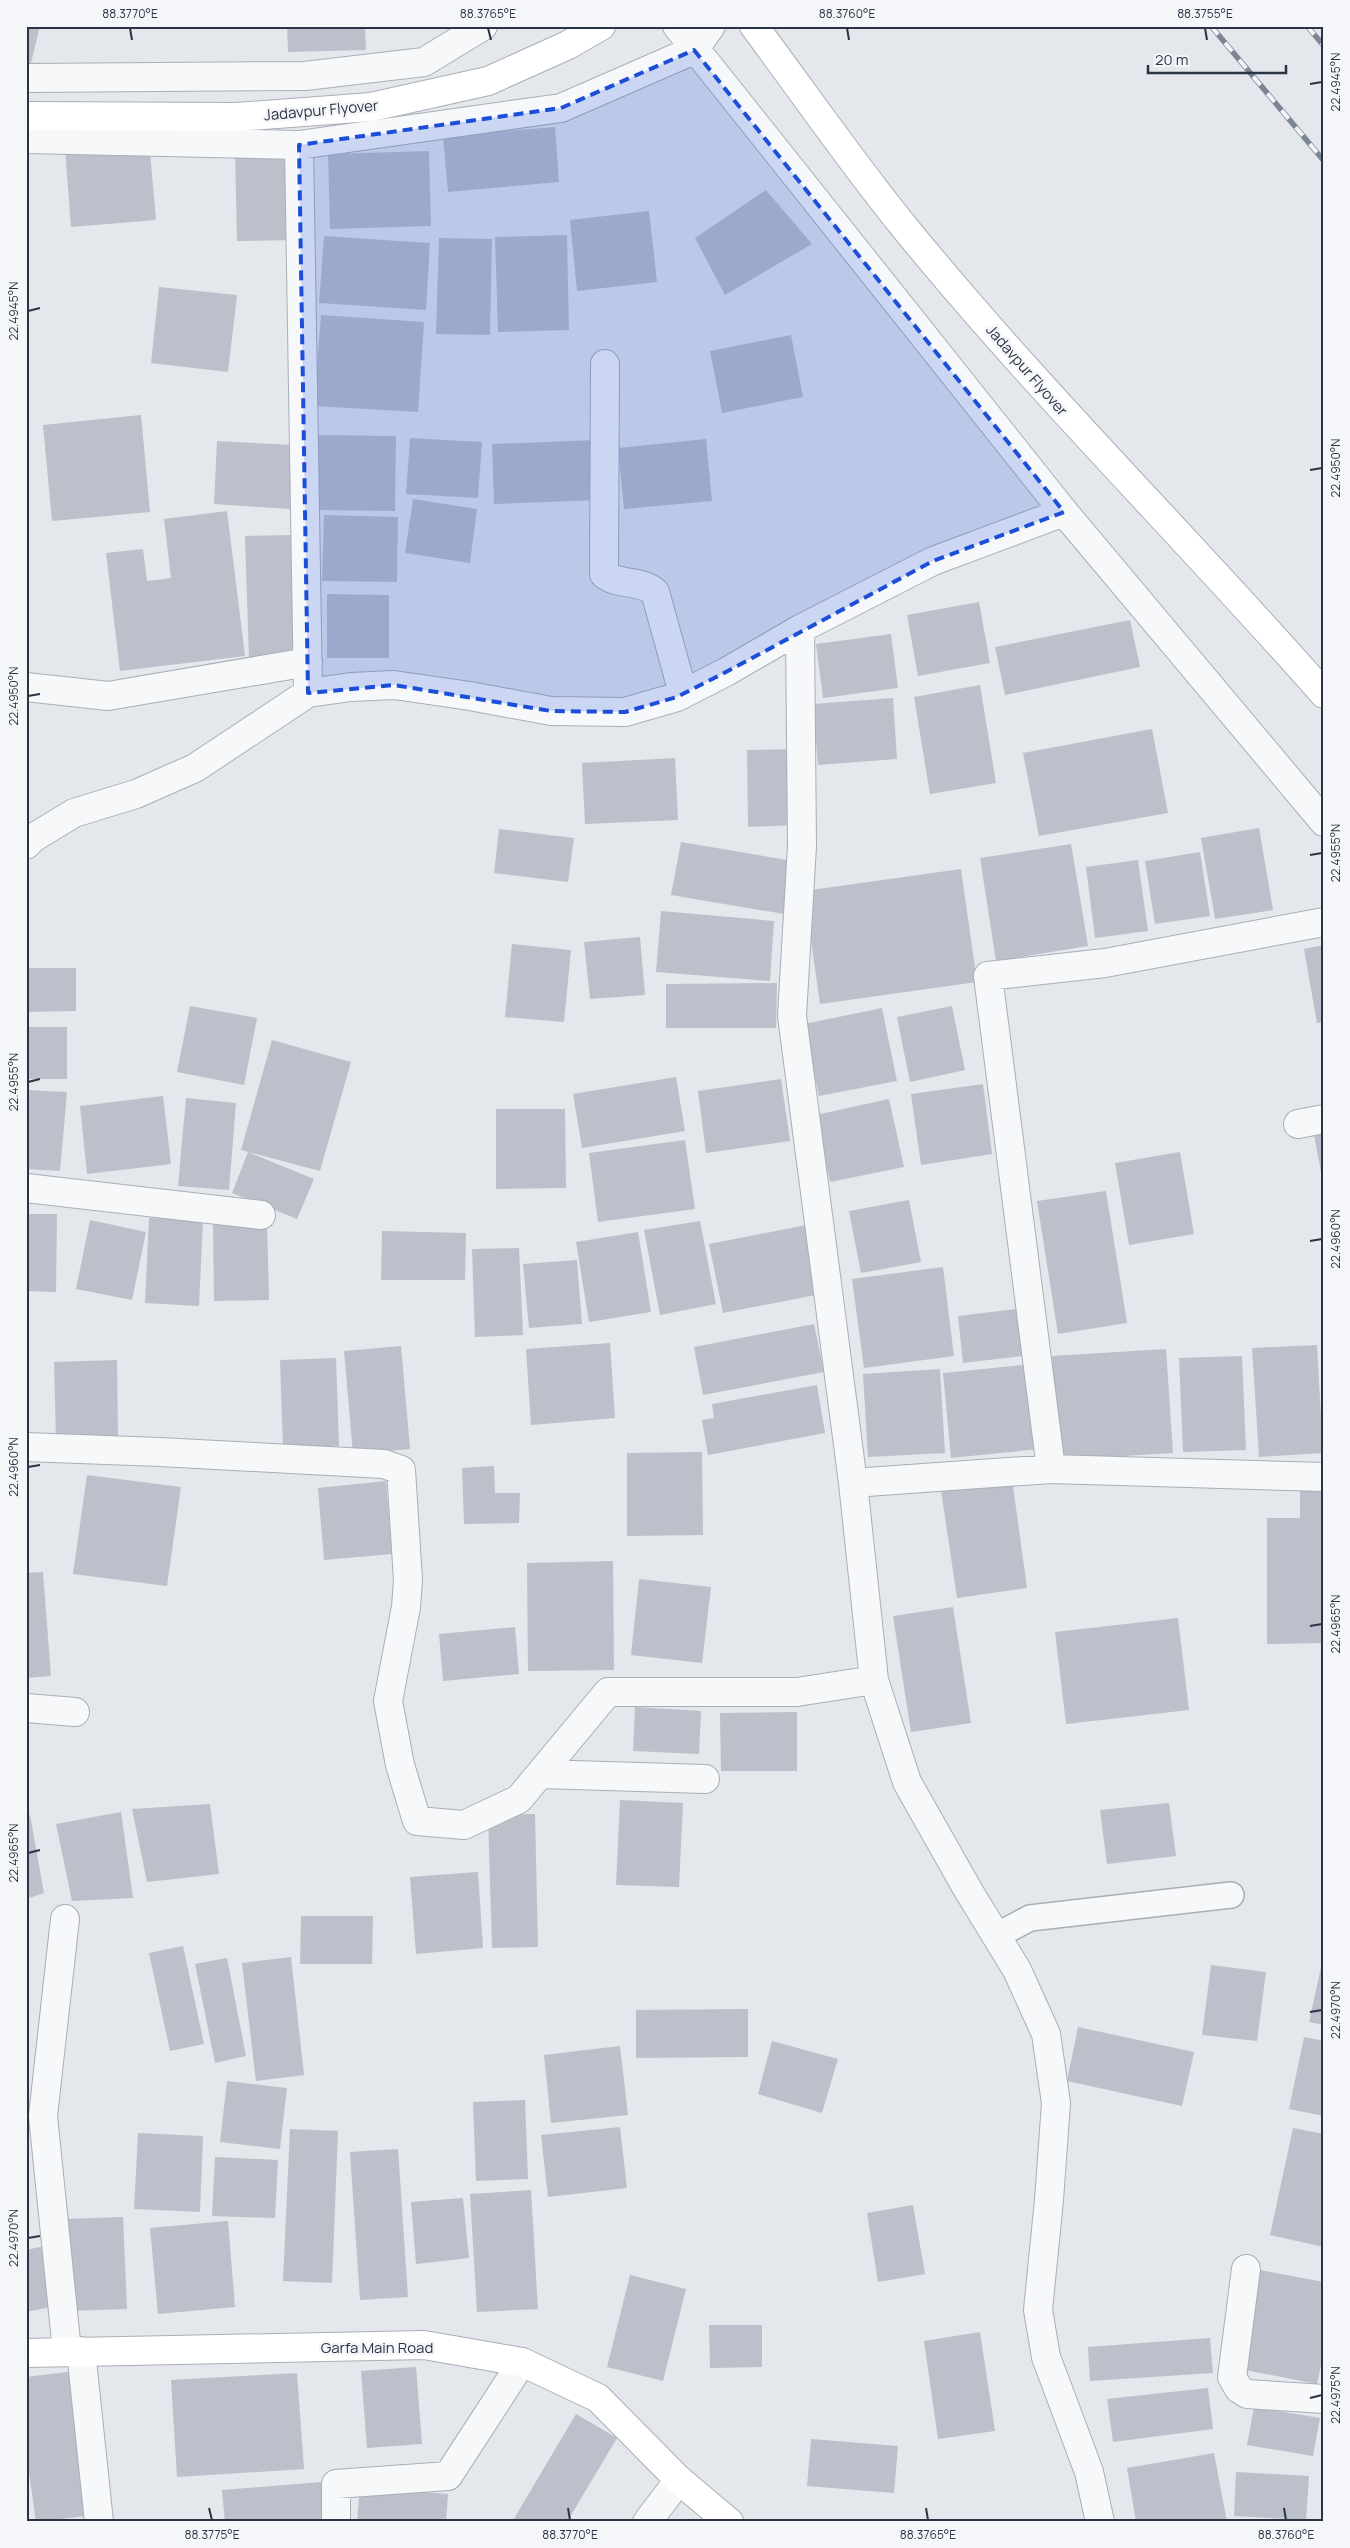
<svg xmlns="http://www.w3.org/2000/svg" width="1350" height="2548" font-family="Manrope,sans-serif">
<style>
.building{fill:#bbc0ca}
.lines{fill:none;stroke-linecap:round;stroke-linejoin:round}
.service-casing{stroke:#a9aeb7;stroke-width:28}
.minor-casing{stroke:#a9aeb7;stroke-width:30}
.secondary-casing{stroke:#a9aeb7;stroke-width:30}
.service{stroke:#f7f8fa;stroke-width:25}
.minor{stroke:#f7f8fa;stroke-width:28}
.secondary{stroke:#fff;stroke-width:28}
.rail-casing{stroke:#7d8696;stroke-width:5.5}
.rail{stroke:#f4f6f9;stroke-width:4;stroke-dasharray:11;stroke-linecap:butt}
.marked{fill:#1d4ed8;fill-opacity:0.2;stroke:#1d4ed8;stroke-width:4;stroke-dasharray:10 6;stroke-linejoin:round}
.ticks{fill:none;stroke:#2b3445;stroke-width:2}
.labels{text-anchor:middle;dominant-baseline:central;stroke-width:5;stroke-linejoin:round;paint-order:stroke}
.street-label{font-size:15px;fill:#2b3445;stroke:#f4f6f9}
.neatline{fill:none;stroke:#2b3445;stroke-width:2}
.ticks-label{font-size:12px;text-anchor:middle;fill:#2b3445}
</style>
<rect width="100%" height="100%" fill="#e4e7ec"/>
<path class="building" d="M26,26H40L28,75L26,74Z
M287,26H365L366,50L288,52Z
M555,127L559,182L448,192L443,136Z
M149,141L156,220L71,227L65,148Z
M295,148L296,240L237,241L235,149Z
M429,151L431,226L330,229L328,154Z
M766,190L812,244L725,295L695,238Z
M649,211L657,282L577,291L570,220Z
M567,235L569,330L498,332L495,237Z
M324,236L430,243L426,310L319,303Z
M439,238L492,239L490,335L436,334Z
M159,287L237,295L228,372L151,363Z
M321,315L424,322L418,412L314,406Z
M791,335L803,397L722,413L710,351Z
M141,415L150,512L52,521L43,425Z
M315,435L396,436L395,511L314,510Z
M410,438L482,442L478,498L406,494Z
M706,439L712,501L624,509L618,448Z
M596,440L598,500L494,504L492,444Z
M217,441L293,445L290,509L214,504Z
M413,499L477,509L470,563L405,553Z
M227,511L245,656L120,671L106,553L143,549L147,581L171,578L164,519Z
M324,515L398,517L397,582L322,581Z
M296,535L299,657L249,659L245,536Z
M327,594L389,595V658H327Z
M979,602L990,663L918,676L907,615Z
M1130,620L1140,667L1005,695L995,647Z
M891,634L898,688L823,698L816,644Z
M980,685L996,783L930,794L914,697Z
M893,698L897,759L818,765L813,704Z
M1152,729L1168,813L1039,836L1023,753Z
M793,749L794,825L748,827L747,750Z
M675,758L678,820L585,824L582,763Z
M1259,828L1273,910L1215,919L1201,838Z
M499,829L574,838L568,882L494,873Z
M681,842L793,861L784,914L671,895Z
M1071,844L1088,946L996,961L980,858Z
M1200,852L1210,916L1155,924L1145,861Z
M1138,860L1148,931L1095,938L1086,867Z
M961,869L977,982L820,1004L804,891Z
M661,911L774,921L770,981L656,972Z
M640,937L645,995L590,999L584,942Z
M512,944L571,950L564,1022L505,1017Z
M1324,945V1022L1317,1023L1304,949Z
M26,968H76V1011L26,1012Z
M777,983L776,1028H666V984Z
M190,1006L257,1018L244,1085L177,1072Z
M952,1006L965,1070L910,1082L897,1017Z
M882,1008L897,1081L819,1096L804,1024Z
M26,1027H67V1079H26Z
M272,1040L351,1062L320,1171L241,1150Z
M676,1077L685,1131L582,1148L573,1094Z
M781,1079L790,1141L706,1153L698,1091Z
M983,1084L992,1154L921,1165L911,1094Z
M26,1090L67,1092L60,1171L26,1169Z
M163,1096L171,1164L87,1174L80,1106Z
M186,1098L236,1103L229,1190L178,1186Z
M889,1099L904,1167L830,1182L816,1115Z
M496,1109H565L566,1188L496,1189Z
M1324,1127V1183H1323L1313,1129Z
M685,1140L695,1209L598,1222L589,1153Z
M248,1152L314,1179L297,1219L232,1193Z
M1180,1152L1194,1234L1129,1245L1115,1163Z
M1106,1191L1127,1323L1058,1334L1037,1201Z
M909,1200L921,1262L861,1273L849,1211Z
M26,1214H57L56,1292L26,1291Z
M149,1218L203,1220L199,1306L145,1303Z
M90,1220L146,1232L132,1300L76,1289Z
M267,1221L269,1300L214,1301L213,1222Z
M700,1221L716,1304L660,1315L644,1230Z
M807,1225L821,1294L723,1313L709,1244Z
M382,1231L466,1233L465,1280H381Z
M638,1232L651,1312L589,1322L576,1242Z
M519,1248L523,1335L475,1337L472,1249Z
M577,1260L582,1324L529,1328L523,1264Z
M943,1267L954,1356L864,1368L852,1279Z
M1025,1308L1030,1355L963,1363L958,1316Z
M814,1324L824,1372L703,1395L694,1347Z
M610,1343L615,1418L531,1425L526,1349Z
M1317,1345L1323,1453L1259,1457L1252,1348Z
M401,1346L410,1449L353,1454L344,1351Z
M1166,1349L1173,1453L1059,1460L1052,1356Z
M1242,1356L1246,1450L1183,1452L1179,1358Z
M336,1358L339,1446L283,1448L280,1360Z
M117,1360L118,1440L56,1441L54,1362Z
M1032,1364L1039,1449L951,1458L943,1373Z
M940,1369L945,1453L868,1457L863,1374Z
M817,1385L825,1433L708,1455L702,1420L714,1418L712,1404Z
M702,1452L703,1535L627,1536V1453Z
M494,1466L495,1493H520L519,1523L464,1524L462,1468Z
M87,1475L181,1487L167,1586L73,1574Z
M1012,1479L1027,1588L957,1598L941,1490Z
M386,1481L392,1554L324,1560L318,1488Z
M1300,1489H1324V1643L1267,1644V1518H1300Z
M613,1561L614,1670L528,1671L527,1563Z
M43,1572L51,1676L26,1678V1573Z
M639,1579L711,1587L702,1663L631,1655Z
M953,1607L971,1723L911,1732L893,1616Z
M1178,1618L1189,1710L1066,1724L1055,1632Z
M515,1627L519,1674L443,1681L439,1634Z
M635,1707L701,1711L699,1754L633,1751Z
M797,1712V1771H721L720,1713Z
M620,1800L683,1803L679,1887L616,1885Z
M1169,1803L1176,1856L1107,1864L1100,1810Z
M210,1804L219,1874L147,1882L132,1809Z
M121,1812L133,1898L72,1901L56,1824Z
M535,1814L538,1947L492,1948L488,1815Z
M30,1815L44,1893L26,1899V1816Z
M478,1872L483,1948L416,1954L410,1877Z
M301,1916H373L372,1964H300Z
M183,1946L204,2044L170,2051L149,1953Z
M291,1957L304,2075L256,2081L242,1963Z
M227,1958L246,2056L215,2063L195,1964Z
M1323,1958H1324V2025L1309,2022Z
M1211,1965L1266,1972L1257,2041L1202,2035Z
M748,2009V2057L636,2058V2010Z
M1078,2027L1194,2052L1182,2106L1067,2081Z
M1304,2037L1324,2041V2116L1289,2109Z
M772,2041L838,2059L822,2113L758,2094Z
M620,2046L628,2115L551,2123L544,2055Z
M227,2081L287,2088L280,2149L220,2142Z
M525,2100L528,2179L476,2181L473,2102Z
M620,2127L627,2188L548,2197L541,2135Z
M1293,2128L1324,2134V2247L1270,2235Z
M290,2129L338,2131L332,2283L283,2281Z
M138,2133L203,2136L200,2212L134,2209Z
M398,2149L408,2297L360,2300L350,2152Z
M215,2157L278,2160L275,2218L212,2216Z
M531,2190L538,2309L477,2312L470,2194Z
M463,2198L469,2258L416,2264L411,2202Z
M913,2205L925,2274L878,2282L867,2213Z
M123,2217L127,2309L69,2311L65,2219Z
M228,2221L235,2307L158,2314L150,2228Z
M44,2246L56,2306L26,2312V2250Z
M1260,2270L1324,2282V2351L1317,2384L1240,2369Z
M630,2275L686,2289L663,2381L607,2367Z
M709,2325H762V2367L710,2368Z
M980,2332L995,2431L938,2439L924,2341Z
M1210,2338L1213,2373L1090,2381L1088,2347Z
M416,2367L422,2444L367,2448L361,2371Z
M75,2371L94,2515L36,2522L26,2451V2377Z
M297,2373L304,2469L177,2477L171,2380Z
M1208,2388L1213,2429L1113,2442L1107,2399Z
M1254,2407L1320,2418L1313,2456L1247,2445Z
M576,2414L617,2438L567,2522H512Z
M811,2439L898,2446L894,2493L807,2486Z
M1214,2453L1227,2522H1136L1127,2468Z
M1236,2472L1309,2476L1306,2520L1234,2516Z
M322,2482L325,2522H225L222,2490Z
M360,2487L448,2494L446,2522H357Z"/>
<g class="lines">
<g class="service-casing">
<path id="service" d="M996,1936L1030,1918L1231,1895"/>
</g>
<g class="minor-casing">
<path id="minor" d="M677,26L1064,512L1324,822
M26,78L305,76L424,62L483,26
M26,139L299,145L561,108L694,50L711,26
M299,145L308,693
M605,364L604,574C618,586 640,579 655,592L683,693
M800,629L802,846L792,1016L853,1483L874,1680L907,1782L968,1890L1017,1970L1046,2034L1056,2103L1049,2200L1038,2310L1046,2357L1089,2472L1100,2522
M26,687L108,696L308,662
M26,845L33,838L74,813L136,794L195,768L308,693L351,687L394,685L470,696L551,711L625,712L677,697L726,672L800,629L933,561L1064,512
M1298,1124L1324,1119
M26,1188L261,1215
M26,1447L160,1452L384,1464L401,1470L408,1580L406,1607L388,1701L400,1765L417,1821L464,1825L519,1799L608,1692H797L874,1680
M1051,1469L988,976L1105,963L1324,922
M853,1483L1051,1469L1324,1477
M26,1708L75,1712
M540,1774L705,1779
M65,1919L43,2116L67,2351
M1246,2269L1232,2377L1239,2389L1247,2394L1324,2399
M81,2351L99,2522
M336,2522V2484L448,2476L522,2362
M647,2522L679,2480"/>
</g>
<g class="secondary-casing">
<path id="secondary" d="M754,26C804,93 852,163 905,228C1037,390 1186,537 1324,694
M26,116L236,117L371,107L488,81L568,45L601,26
M26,2353L424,2345L522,2362L598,2398L679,2480L729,2522"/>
</g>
<use href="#service" class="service"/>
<use href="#minor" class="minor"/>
<use href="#secondary" class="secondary"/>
<g class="rail-casing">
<path id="rail" d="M1211,26L1324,161
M1307,26L1324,46"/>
</g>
<use href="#rail" class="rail"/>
</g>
<path class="marked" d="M694,50L1064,512L933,561L726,672L677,697L625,712L551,711L394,685L308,693L299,145L561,108Z"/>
<path class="ticks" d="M130,28L132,40M488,28L491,40M847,28L849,40M1205,28L1207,40M1310,84L1322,82M28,311L40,308M1310,470L1322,468M28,696L40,694M1310,855L1322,853M28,1082L40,1079M1310,1241L1322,1239M28,1467L40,1465M1310,1626L1322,1624M28,1853L40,1850M1310,2012L1322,2010M28,2238L40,2236M1310,2398L1322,2395M209,2508L212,2520M568,2508L570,2520M926,2508L928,2520M1284,2508L1286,2520"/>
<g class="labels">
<g class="street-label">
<text transform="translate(321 110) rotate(-5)">Jadavpur Flyover</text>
<text transform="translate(1027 370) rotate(49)">Jadavpur Flyover</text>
<text x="377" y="2347">Garfa Main Road</text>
</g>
</g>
<rect width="1350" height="2548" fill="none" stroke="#f4f6f9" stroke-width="55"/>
<path d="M1148 65v8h138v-8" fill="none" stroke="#2b3445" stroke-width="2.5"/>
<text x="1155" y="65" font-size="15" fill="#2b3445" stroke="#f4f6f9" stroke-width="4" paint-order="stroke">20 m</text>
<rect x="28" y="28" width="1294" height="2492" class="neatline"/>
<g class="ticks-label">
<text x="130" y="18">88.3770°E</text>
<text x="488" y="18">88.3765°E</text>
<text x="847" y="18">88.3760°E</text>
<text x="1205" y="18">88.3755°E</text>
<text transform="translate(1336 82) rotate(-90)" y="4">22.4945°N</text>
<text transform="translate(14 311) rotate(-90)" y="4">22.4945°N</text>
<text transform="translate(1336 468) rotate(-90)" y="4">22.4950°N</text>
<text transform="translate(14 696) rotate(-90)" y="4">22.4950°N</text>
<text transform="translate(1336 853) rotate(-90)" y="4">22.4955°N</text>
<text transform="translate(14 1082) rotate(-90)" y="4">22.4955°N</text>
<text transform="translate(1336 1239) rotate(-90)" y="4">22.4960°N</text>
<text transform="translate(14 1467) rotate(-90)" y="4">22.4960°N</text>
<text transform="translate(1336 1624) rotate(-90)" y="4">22.4965°N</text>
<text transform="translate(14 1853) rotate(-90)" y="4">22.4965°N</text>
<text transform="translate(1336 2010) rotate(-90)" y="4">22.4970°N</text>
<text transform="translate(14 2238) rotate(-90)" y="4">22.4970°N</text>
<text transform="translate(1336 2395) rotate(-90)" y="4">22.4975°N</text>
<text x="212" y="2539">88.3775°E</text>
<text x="570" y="2539">88.3770°E</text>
<text x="928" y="2539">88.3765°E</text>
<text x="1286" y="2539">88.3760°E</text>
</g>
</svg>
